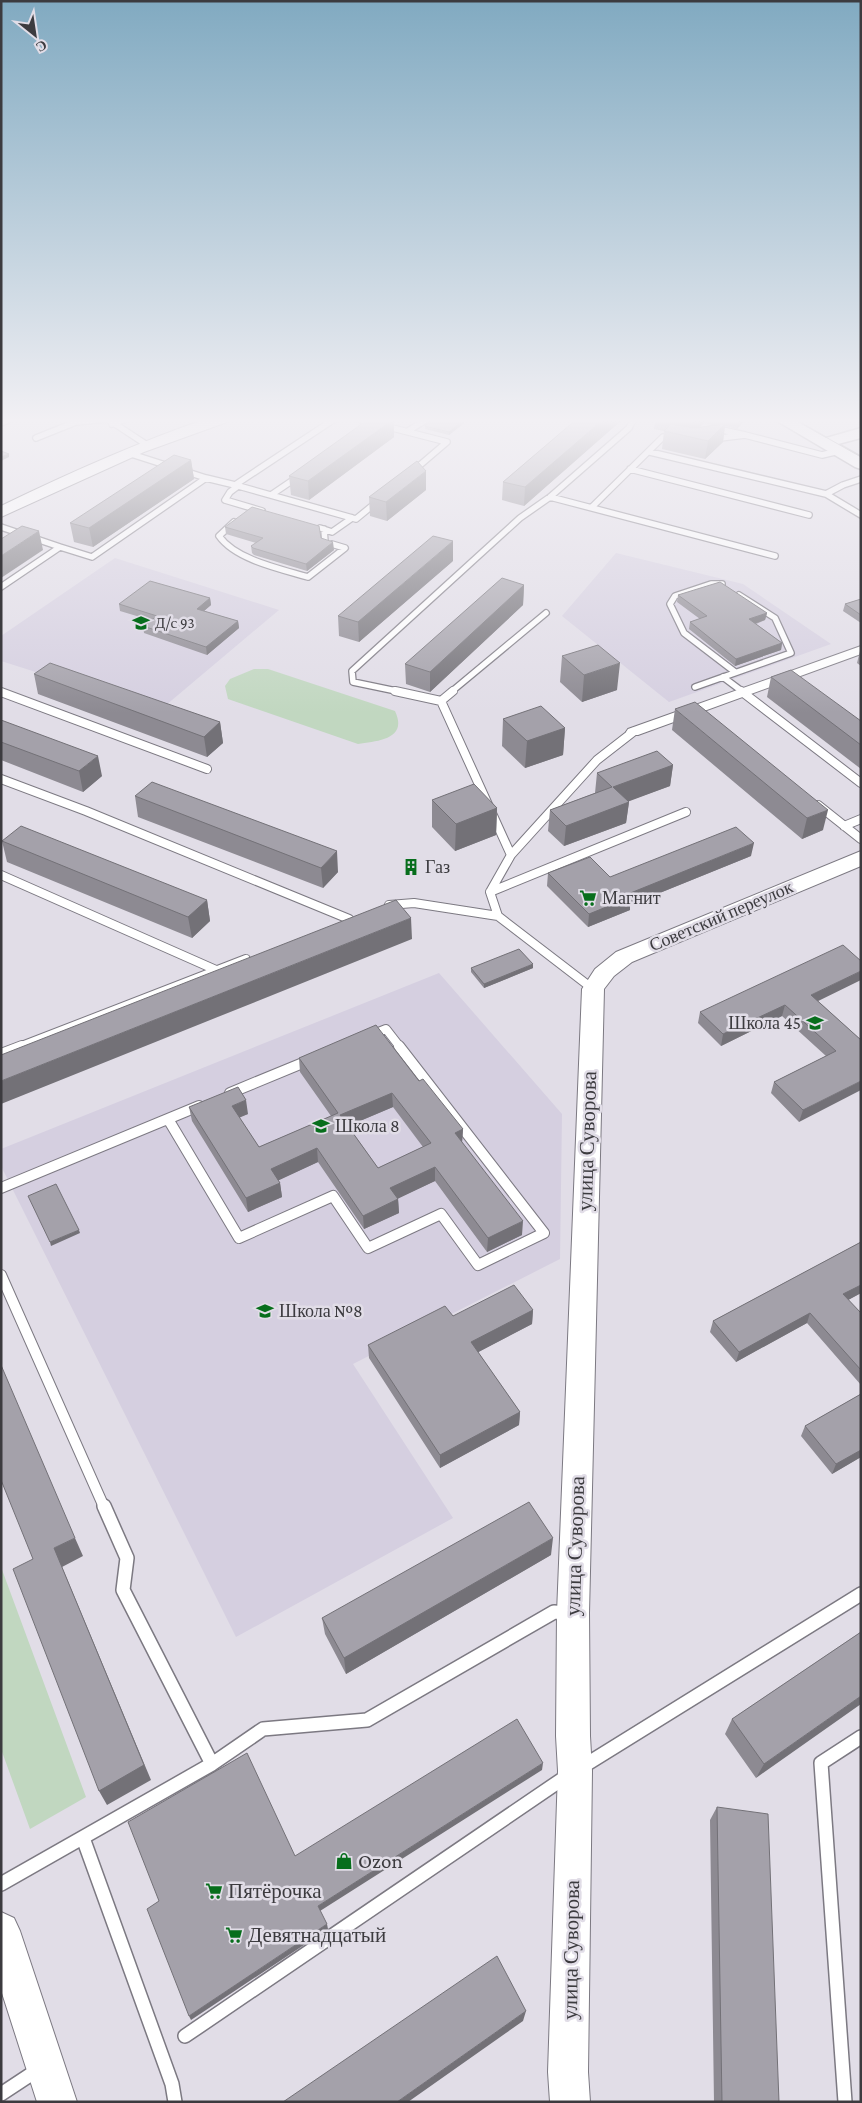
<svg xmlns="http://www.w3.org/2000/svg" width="862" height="2103" font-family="'Crimson Pro',serif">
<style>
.built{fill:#d5cfe0}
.green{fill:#c1d7c0}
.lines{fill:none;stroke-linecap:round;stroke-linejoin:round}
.lane-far3-casing{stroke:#7c7982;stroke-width:8}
.lane-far2-casing{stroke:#7c7982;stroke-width:10}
.lane-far1-casing{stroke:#7c7982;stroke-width:12}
.lane-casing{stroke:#7c7982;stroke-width:16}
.street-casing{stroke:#7c7982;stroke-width:2}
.secondary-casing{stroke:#7c7982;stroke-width:2}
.primary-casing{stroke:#7c7982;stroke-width:3}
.lane-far3{stroke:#fff;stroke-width:5.5}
.lane-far2{stroke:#fff;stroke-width:8}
.lane-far1{stroke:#fff;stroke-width:10}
.lane{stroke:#fff;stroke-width:13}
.street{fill:#fff;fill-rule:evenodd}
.secondary{fill:#fff;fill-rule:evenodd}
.primary{fill:#fff;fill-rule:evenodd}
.tram{stroke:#7a787e;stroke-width:1}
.wall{fill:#8d8a92;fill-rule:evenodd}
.shaded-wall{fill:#737177}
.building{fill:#a4a1aa;stroke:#737177;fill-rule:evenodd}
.labels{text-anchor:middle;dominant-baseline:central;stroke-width:5;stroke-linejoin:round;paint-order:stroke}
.far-poi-label{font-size:15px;fill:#3c3b3f;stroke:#e1dde7;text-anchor:start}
.poi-label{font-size:18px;fill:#3c3b3f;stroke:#e1dde7;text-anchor:start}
.street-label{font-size:18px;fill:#3c3b3f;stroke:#e1dde7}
.near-street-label{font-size:21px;fill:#3c3b3f;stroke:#e1dde7}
.near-poi-label{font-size:21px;fill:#3c3b3f;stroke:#e1dde7;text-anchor:start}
</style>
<rect width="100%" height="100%" fill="#e1dde7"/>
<path class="built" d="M616,553L743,584L831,644L669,702L562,616Z
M115,558L279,610L159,711L1,661V636Z
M439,973L562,1114L560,1259L353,1364L453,1518L236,1637L1,1166V1149Z"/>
<path class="green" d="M254,669H268L395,711C408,739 379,741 358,744L228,699L225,686L230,679Z
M1,1567L86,1797L30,1829L1,1749Z"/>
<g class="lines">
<g class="lane-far3-casing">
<path id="lane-far3" d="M106,418L147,445
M354,418L447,442L413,471
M1,423L13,418
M112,424L128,418
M713,428L745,435
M408,431L429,418
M36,438L76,422L107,419
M712,439L745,435L822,455L839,451
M650,452L826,494
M630,469L809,515
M206,478L235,485L336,418
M861,479L843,485L826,494L861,515
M235,485L356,519L378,501
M238,486L230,492L225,500L262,511
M271,495L299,476
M550,497L775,556
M592,507L663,437L673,438
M234,522L219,536C236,560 281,569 308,577L345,548L325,542L324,529
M1,527L60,547L1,587
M320,528L332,532L352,518
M60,547L92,557L206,478L128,453
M722,584H711L675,596L670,604L684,633L735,672
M723,677L743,692
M695,687L791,653L775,618L739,595
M401,692L353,682L352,671L520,518L550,497L629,428L634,418
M451,692L546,613"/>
</g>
<g class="lane-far2-casing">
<path id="lane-far2" d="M395,691L441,701L453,691
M741,691L861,783
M1,692L207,769
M441,701L511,855
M1,779L86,811L349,919
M818,805L861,839
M844,826L861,819
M1,875L216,970
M490,892L686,812
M389,905L414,903L498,916
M593,989L498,916L490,892L511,855L597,760L633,732
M371,1035L386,1029L400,1047
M19,1047L246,959"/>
</g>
<g class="lane-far1-casing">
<path id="lane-far1" d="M1,1054L22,1046
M230,1093L310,1060
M168,1119L239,1238L333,1196L368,1248L441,1214L478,1265L544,1233L399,1046
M1,1188L199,1106
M1,1275L104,1507"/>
</g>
<g class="lane-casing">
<path id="lane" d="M104,1506L127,1558L123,1590L212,1764
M582,1767L861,1594
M83,1838L172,2084L175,2102
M1,1884L212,1764L263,1729L367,1720L554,1612L568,1613
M185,2036L567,1776
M1,2094L39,2069
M845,2102L821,1763L861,1737"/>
</g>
<g class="street-casing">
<path id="street" d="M861,646V654L638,735H628L626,732L628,729Z"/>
</g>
<g class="secondary-casing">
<path id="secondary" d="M209,418H232L230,421L144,452L1,517V506C69,473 138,442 209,418Z
M861,851V866L632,962L614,976L604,989L589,1613L590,1736L592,1771L588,2072L590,2102H550L548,2072L558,1771L556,1736L557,1613L582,989L595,969L616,952Z
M1,1912L14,1918L20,1931L77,2102H37L1,1990Z"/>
</g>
<g class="primary-casing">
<path id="primary" d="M772,418H791L826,438L861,428V438L838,444L861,457V469L855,467Z"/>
</g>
<use href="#lane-far3" class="lane-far3"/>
<use href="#lane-far2" class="lane-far2"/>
<use href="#lane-far1" class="lane-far1"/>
<use href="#lane" class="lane"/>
<use href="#street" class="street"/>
<use href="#secondary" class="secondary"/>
<use href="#primary" class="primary"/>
<path class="tram" d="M792,418L861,457"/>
</g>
<path class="wall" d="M578,418H624L524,506L502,500L503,482Z
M656,418H745V420L737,429L725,426L723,442L705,459L662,449L664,431L654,429ZM704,423L717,425L700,427Z
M394,419V437L309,500L291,495L289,476Z
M464,423L449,435L425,429V426Z
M191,460L194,479L93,547L74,542L70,523Z
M426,490L387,521L370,516L369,497Z
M225,527L321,538L334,550L307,571L254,555L252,553L251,546L256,543L226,534Z
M453,561L359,642L339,636L338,616Z
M524,585L523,605L430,692L406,684L405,664Z
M678,595L767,613L765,620L756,624L782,643L781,650L735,666L689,629L690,622L700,619L677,602Z
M210,598L211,605L204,611L238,621L239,628L207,655L144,633L143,626L150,620L120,611L119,604Z
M861,599V623L843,611L845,604Z
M861,647V666L857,663Z
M562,656L617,690L582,702L560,682Z
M34,674L220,722L223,743L207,757L38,694Z
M771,677L861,721V769L767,697Z
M675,709L823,830L802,839L672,730Z
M503,719L565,728L563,755L525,768L502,746Z
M1,720L102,776L83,792L1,760Z
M673,765L670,786L628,801L629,802L626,823L564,846L548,831L550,810L595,793L597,773Z
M135,796L338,872L323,888L138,817Z
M432,800L497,808L496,835L455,851L432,827Z
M2,841L207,900L210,921L192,938L7,862Z
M751,856L630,905V910L588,927L547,886L548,873L610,877Z
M471,968H533L484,988L471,972Z
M818,1001L861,1040L799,1122L771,1093L774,1082L826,1056L782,1016L721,1046L698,1023L700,1012Z
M299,1058L419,1081L463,1129L462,1142L522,1235L487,1252L435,1181L398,1198L399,1213L364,1229L318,1162L278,1180L280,1183L282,1197L248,1212L192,1121L189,1107L248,1114L239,1117L259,1147L331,1116L300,1072ZM393,1107L423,1147L378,1168L348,1126Z
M861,1242V1293L848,1300L861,1313V1385L807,1323L736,1362L710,1332L713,1321Z
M533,1310L532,1324L478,1352L520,1412L519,1425L440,1468L369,1358L368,1345L453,1316Z
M861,1394V1457L832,1474L801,1436L805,1426Z
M551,1555L346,1674L325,1634L322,1618Z
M861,1632L756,1778L725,1734L732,1719Z
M717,1807L779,2102H714L710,1820Z"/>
<path class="shaded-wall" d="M605,418H624L524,506L525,487Z
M693,418H705L704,423L689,436L692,420Z
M738,418H745V420L737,429Z
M394,419V437L309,500L308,481Z
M464,420V423L449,435V432Z
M725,424L723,442L705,459L708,441Z
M9,454V457L1,461V457Z
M191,460L194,479L93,547L89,528Z
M426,471V490L387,521L386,502Z
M39,531L43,550L1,578V556Z
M453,541V561L359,642L358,622Z
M333,542L334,550L307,571L306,564Z
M524,585L523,605L430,692V672Z
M210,598L211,605L198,616L197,609Z
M767,613L765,620L748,626L749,619Z
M238,621L239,628L207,655L206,647Z
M782,643L781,650L735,666L736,659Z
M620,663L617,690L582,702L584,675Z
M220,722L223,743L207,757L204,737Z
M565,728L563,755L525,768L527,741Z
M98,756L102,776L83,792L79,771Z
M673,765L670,786L611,808L613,787Z
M629,802L626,823L564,846L566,826Z
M497,808L496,835L455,851L456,824Z
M828,810L823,830L802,839L807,818Z
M754,843L751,856L630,905V910L588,927L589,914L628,894Z
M337,851L338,872L323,888L321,868Z
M207,900L210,921L192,938L188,917Z
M411,918L412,939L1,1104V1081Z
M533,964V968L484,988V984Z
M861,971V980L808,1006L811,995Z
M785,1005L782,1016L721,1046L723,1034Z
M861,1081V1090L799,1122L803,1110Z
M392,1093L393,1107L341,1129L340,1115Z
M246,1100L248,1114L234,1120L232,1106Z
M463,1129L462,1143L455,1133Z
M317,1148L318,1162L273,1183L271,1169Z
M435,1167V1181L391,1202L390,1188Z
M280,1183L282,1197L248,1212L246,1198Z
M398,1199L399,1213L364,1229L363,1216Z
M523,1221L522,1235L487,1252L488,1238Z
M79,1230L80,1233L51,1246L50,1242Z
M861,1285V1293L839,1305L843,1294Z
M533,1310L532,1324L471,1356V1342Z
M810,1313L807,1323L736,1362L739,1352Z
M520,1412L519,1425L440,1468V1455Z
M861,1450V1457L832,1474L836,1464Z
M75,1538L83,1556L62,1567L151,1780L107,1805L99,1791L54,1548Z
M553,1538L551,1555L346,1674L344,1658Z
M861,1696V1704L756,1778L764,1764Z
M543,1763L542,1770L320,1911L318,1906Z
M327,1924L328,1929L191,2020L189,2016Z
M526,2011L523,2021L408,2102H397Z"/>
<path class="building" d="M370,418L394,419L308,481L289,476Z
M434,418H457L464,420L449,432L425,426Z
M578,418H605L525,487L503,482Z
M671,424L694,428L725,424L708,441L664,431Z
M1,451L9,454L1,457Z
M174,455L191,460L89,528L70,523Z
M417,461L426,471L386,502L369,497Z
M252,507L319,526L321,538L333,542L306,564L253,548L251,546L263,538L225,527Z
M22,526L39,531L1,556V539Z
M433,536L453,541L358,622L338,616Z
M502,578L524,585L430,672L405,664Z
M150,581L210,598L197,609L238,621L206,647L143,626L157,616L119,604Z
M720,582L767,613L749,619L782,643L736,659L690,622L707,616L678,595Z
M861,599V615L845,604Z
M598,645L620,663L584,675L562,656Z
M50,663L220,722L204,737L34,674Z
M791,670L861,721V745L771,677Z
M695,702L828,810L807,818L675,709Z
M541,706L565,728L527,741L503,719Z
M1,720L98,756L79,771L1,742Z
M657,751L673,765L613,787L629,802L566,826L550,810L612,787L597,773Z
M152,782L337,851L321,868L135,796Z
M474,784L497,808L456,824L432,800Z
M21,826L207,900L188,917L2,841Z
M736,827L754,843L628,894L631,897L589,914L548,873L590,857L610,877Z
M396,900L411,918L1,1081V1055Z
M843,945L861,961V971L811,995L861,1040V1081L803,1110L774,1082L836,1051L785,1005L723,1034L700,1012Z
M519,949L533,964L484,984L471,968Z
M376,1025L419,1081L423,1079L463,1129L455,1133L523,1221L488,1238L435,1167L390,1188L398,1199L363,1216L317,1148L271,1169L280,1183L246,1198L189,1107L238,1087L246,1100L232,1106L259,1147L338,1113L299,1058ZM392,1093L431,1143L378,1168L340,1115Z
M56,1184L79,1230L50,1242L28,1196Z
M861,1242V1285L843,1294L861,1313V1370L810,1313L739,1352L713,1321Z
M514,1285L533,1310L471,1342L520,1412L440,1455L368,1345L445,1306L453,1316Z
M1,1365L75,1538L54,1548L144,1765L99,1791L13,1569L33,1559L1,1480Z
M861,1394V1450L836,1464L805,1426Z
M529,1502L553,1538L344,1658L322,1618Z
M861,1632V1696L764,1764L732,1719Z
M517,1719L543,1763L318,1906L327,1924L189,2016L147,1909L159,1901L128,1822L247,1753L295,1856Z
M717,1807L768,1814L779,2102H722Z
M497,1956L526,2011L397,2102H283Z"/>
<linearGradient id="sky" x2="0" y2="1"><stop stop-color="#81aac1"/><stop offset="0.59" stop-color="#f2f0f4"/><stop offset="1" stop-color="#f2f0f4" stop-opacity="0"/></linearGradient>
<rect width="862" height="713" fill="url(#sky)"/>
<defs>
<g id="school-bare" transform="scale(1.35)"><path d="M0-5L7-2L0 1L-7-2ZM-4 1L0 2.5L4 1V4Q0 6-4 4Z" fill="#076e1c" stroke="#e1dde7" stroke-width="2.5" paint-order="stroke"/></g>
<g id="building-bare" transform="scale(1.35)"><path d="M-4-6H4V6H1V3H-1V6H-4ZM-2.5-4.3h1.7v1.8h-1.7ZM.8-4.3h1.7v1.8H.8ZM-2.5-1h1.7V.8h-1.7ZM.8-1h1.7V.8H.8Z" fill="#076e1c" stroke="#e1dde7" stroke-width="2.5" paint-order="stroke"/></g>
<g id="supermarket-bare" transform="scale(1.35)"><path d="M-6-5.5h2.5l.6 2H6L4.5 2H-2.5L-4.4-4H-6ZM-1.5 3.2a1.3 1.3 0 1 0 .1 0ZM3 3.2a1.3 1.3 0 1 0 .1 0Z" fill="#076e1c" stroke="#e1dde7" stroke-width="2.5" paint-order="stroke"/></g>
<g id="shop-bare" transform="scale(1.35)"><path d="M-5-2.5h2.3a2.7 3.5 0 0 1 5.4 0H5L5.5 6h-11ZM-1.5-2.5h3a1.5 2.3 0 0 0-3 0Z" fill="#076e1c" stroke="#e1dde7" stroke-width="2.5" paint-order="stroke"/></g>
</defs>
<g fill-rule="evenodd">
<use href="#school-bare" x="141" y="623"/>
<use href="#building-bare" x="411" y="867"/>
<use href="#supermarket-bare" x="588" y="898"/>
<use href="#school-bare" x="815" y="1023"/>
<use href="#school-bare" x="321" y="1126"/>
<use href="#school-bare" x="265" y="1311"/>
<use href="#shop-bare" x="344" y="1861"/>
<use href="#supermarket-bare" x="214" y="1891"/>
<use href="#supermarket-bare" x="234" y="1935"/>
</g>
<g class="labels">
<g class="far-poi-label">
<text x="155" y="623">Д/с 93</text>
</g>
<g class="poi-label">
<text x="425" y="867">Газ</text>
<text x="602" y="898">Магнит</text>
<text x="801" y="1023" text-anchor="end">Школа 45</text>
<text x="335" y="1126">Школа 8</text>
<text x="279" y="1311">Школа №8</text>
</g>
<g class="street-label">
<text transform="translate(721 916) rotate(-23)">Советский переулок</text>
</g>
<g class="near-street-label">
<text transform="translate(587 1141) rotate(-88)">улица Суворова</text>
<text transform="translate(575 1546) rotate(-88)">улица Суворова</text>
<text transform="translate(571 1950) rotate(-89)">улица Суворова</text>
</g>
<g class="near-poi-label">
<text x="358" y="1861">Ozon</text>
<text x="228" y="1891">Пятёрочка</text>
<text x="248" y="1935">Девятнадцатый</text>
</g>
</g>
<rect width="862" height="2103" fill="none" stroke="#3c3b3f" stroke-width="5"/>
<g transform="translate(35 35) rotate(150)" stroke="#e1dde7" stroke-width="4" paint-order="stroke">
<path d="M0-4L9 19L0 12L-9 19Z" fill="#3c3b3f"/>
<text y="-8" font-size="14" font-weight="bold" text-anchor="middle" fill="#3c3b3f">С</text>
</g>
</svg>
